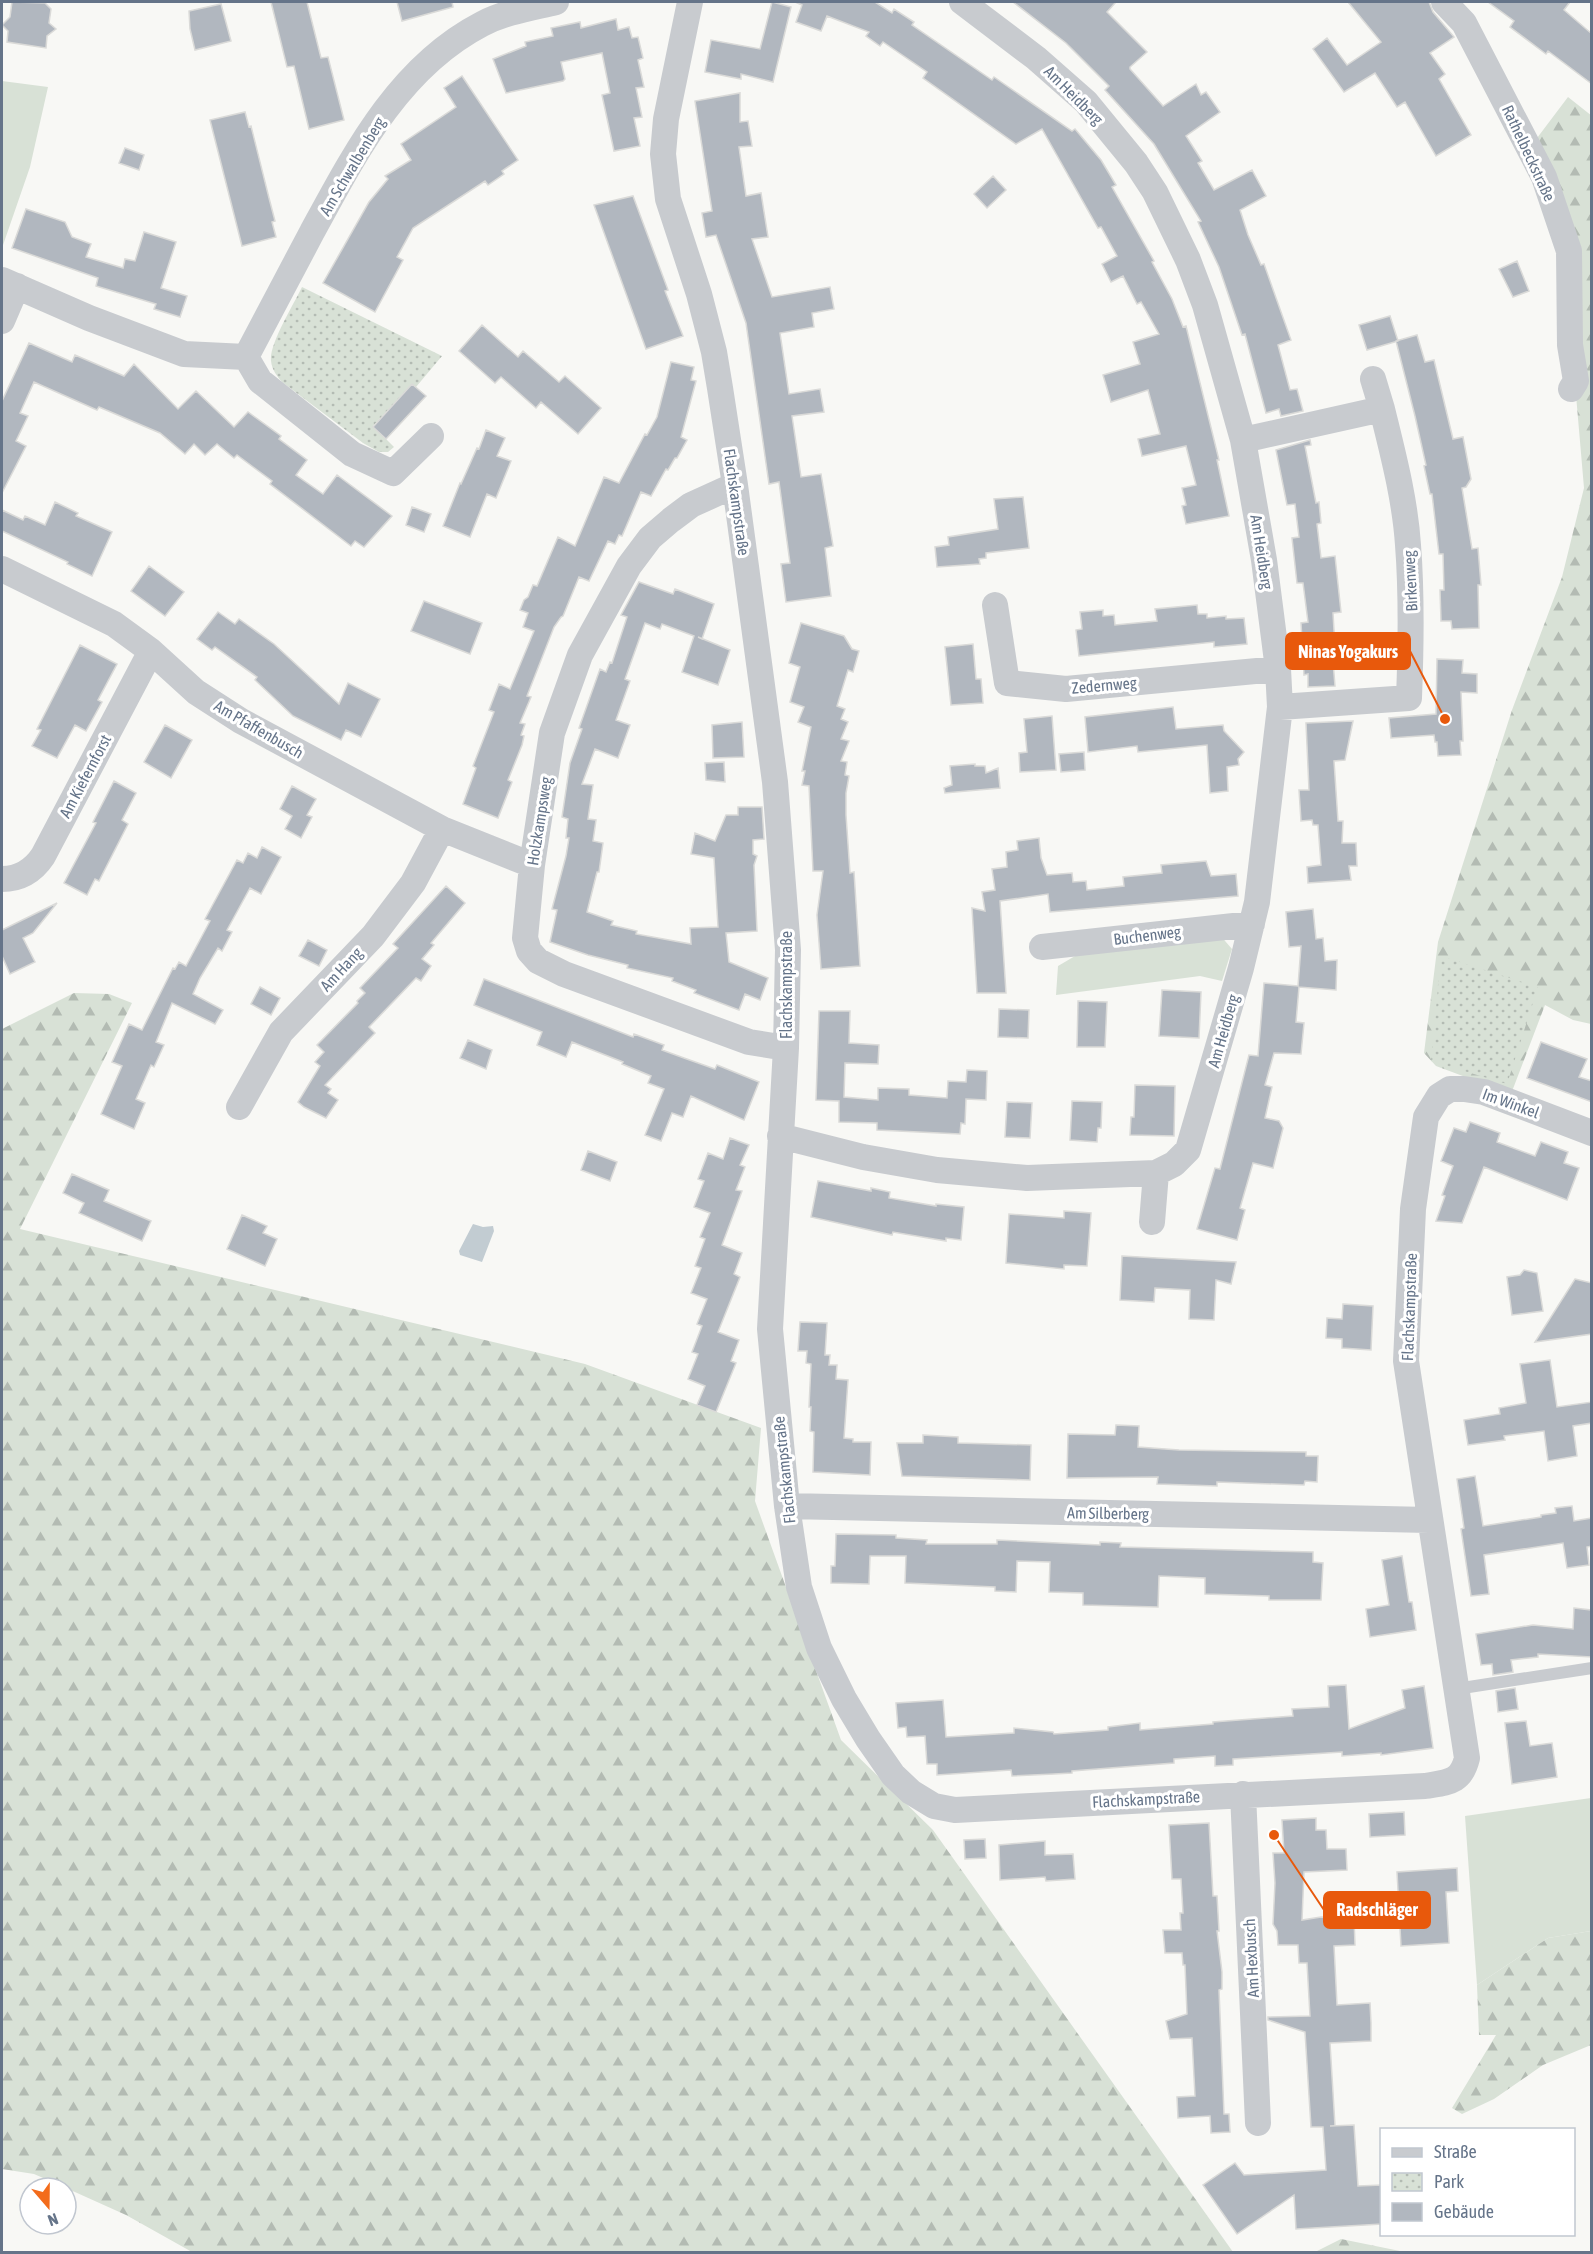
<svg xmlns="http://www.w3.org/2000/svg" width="1593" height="2254" font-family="'Asap Condensed',sans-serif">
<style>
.green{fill:#d8e1d6}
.forest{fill:url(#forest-firs)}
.park{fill:url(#park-dots)}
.water{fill:#c2ccd2}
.building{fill:#b1b7bf;stroke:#dadad8;stroke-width:1.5}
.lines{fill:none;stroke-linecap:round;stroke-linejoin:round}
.service{stroke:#c8cbcf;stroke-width:12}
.minor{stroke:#c8cbcf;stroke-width:26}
.labels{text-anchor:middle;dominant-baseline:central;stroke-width:6;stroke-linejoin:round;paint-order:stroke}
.street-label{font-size:16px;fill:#657489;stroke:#fff}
.leader{fill:none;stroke:#e8590c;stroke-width:2}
.callout-dot{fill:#e8590c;stroke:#fff;stroke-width:2}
.callout{fill:#e8590c;stroke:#e8590c;stroke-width:2}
.callout-label{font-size:18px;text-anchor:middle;font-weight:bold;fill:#fff}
</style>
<defs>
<pattern id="forest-firs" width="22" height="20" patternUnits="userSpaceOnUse" patternTransform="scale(1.5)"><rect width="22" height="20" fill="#d8e1d6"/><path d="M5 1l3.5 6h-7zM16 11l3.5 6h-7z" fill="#b3bbb3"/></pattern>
<pattern id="park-dots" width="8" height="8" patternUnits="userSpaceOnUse" patternTransform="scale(1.5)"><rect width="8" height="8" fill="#d8e1d6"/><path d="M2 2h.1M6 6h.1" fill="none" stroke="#b3bbb3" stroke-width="1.8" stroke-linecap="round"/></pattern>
</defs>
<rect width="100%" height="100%" fill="#f8f8f5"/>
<path class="green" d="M2,81L48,87L30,167L2,248Z
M1219,934L1232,949L1222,981L1200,976L1056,995L1058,966L1087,949Z
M1591,1798V1931L1548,1938L1477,1985L1465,1816Z"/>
<path class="forest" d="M1568,97L1592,116L1591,1024L1573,1020L1545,1005L1511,1094L1436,1066L1424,1053L1438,942L1512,710L1562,577L1584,488L1571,337V250L1531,146Z
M74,993L109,994L132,1003L20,1229L585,1364L761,1428L755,1501L841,1740L933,1830L1233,2252H192L126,2215L66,2188L34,2174L2,2169V1029Z
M1591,1931V2045L1543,2065L1494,2099L1462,2114L1452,2108L1496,2035H1479L1477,1985L1548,1938Z
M1341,2239L1400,2251L1401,2252H1315Z"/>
<path class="park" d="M302,287L442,356L416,387L412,384L373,426L394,447L388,452H379L363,443L282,382C277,376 272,370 271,361C269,344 294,304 302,287Z
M1441,956L1538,987L1507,1084L1431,1061Z"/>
<path class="water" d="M473,1224L483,1227L493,1226L494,1231L482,1262L460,1255L459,1251Z"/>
<path class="building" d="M12,2L45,3L51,9L49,23L56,29L47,36L46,48L7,42L8,31L2,25L10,17Z
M271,2H307L321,58L328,57L344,120L309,129L294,66L287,67Z
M397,2H452L453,7L402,21Z
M772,2L791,7L773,82L741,74V79L705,72L711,40L760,49Z
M795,2H875L892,13L894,9L914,22L912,25L992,80L994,77L1072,131L1075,129L1101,160L1116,185L1112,187L1154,261L1152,262L1172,299L1183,327L1186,326L1219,460H1217L1229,516L1186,524L1182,506L1186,505L1182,488L1196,485L1186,446L1142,456L1138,439L1160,434L1148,390L1111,402L1103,375L1140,364L1133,342L1159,334L1141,302L1137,304L1123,276L1111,282L1102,264L1117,256L1101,227L1098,228L1042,129L1016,144L923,78L927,72L883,42L880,46L866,36L869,32L827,16L821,31L796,22L802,5Z
M1013,2H1116L1107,12L1147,52L1130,67V69L1163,106L1196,84L1201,95L1206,92L1220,112L1186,136L1202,161L1198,163L1214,190L1252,170L1266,196L1240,210L1248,235L1261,265L1264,264L1291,340L1278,345L1290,390L1297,389L1303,411L1281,416L1279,409L1266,413L1245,334L1242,335L1219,267L1198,222L1201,221L1154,144L1105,90L1109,86L1066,43Z
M1348,2H1429L1433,12L1454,37L1430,53L1445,74L1439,79L1471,135L1436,156L1405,102L1397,107L1375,73L1344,92L1313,49L1327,38L1347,65L1381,42Z
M1488,2H1570L1564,10L1592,34V84L1548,51L1546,54L1510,27L1514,21Z
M221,4L231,41L195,50L190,29L189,11Z
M616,19L618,30L629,27L632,38L638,37L643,58L638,60L644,87L636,88L642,117L634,118L640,146L614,151L602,95L610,93L602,53L561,62L565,79L563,81L506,93L493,59L526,46L525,42L553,36L551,28L580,22L581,28Z
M462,76L518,160L502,171L504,174L488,185L485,181L413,228L397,257L403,260L375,312L323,283L369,202L388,179L385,176L411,160L401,144L456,107L444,88Z
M740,93V122L748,121L752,146L739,147L746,196L761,193L768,237L752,239L772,297L830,287L834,309L812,313L814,327L780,333L789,394L820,389L824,412L792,416L801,477L821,474L833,546L825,548L831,596L786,602L781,564L790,563L779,482L769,484L746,323L716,235L706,237L702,213L712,211L695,101Z
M245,112L249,127L251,126L269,198L275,221L272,222L276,237L242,246L210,120Z
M125,148L144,155L139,170L119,163Z
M993,176L1006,190L987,208L974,194Z
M633,196L668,290L665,291L683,336L646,349L594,205Z
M26,209L65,222L72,237L91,244L86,257L123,268L125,259L135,261L144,232L176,242L161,288L187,296L180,317L154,309L156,304L96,286L98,278L12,248Z
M1517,261L1529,291L1513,297L1499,269Z
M1390,316L1398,341L1367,350L1359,325Z
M482,325L518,357L523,351L559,382L565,376L601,408L578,434L541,402L536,408L501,377L495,383L459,351Z
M1417,335L1425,362L1434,360L1453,439L1463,437L1471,479L1466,487L1462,488L1472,549L1478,548L1481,585H1478L1479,628L1452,629L1451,621H1441L1440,590H1444L1443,554H1439L1432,494H1430L1424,466L1426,465L1415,416L1396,341Z
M29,343L72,362L75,355L124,376L134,364L178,409L196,391L234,427L248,412L281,436L279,439L307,460L296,475L323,494L337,475L392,516L364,547L355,541L351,546L270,484L272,481L237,455L234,458L217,444L205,455L194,444L185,454L160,433L99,407L97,410L34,382L20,413L28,416L16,441L26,446L2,493V401Z
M671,362L694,367L691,380L696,381L681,437L687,440L677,458H675L668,470L666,469L651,496L641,492L622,536L619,535L615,544L608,541L589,581L579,577L563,616L561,617L554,627L527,696L531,697L520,723L525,724L521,735L524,736L522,745L508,780L512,782L498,818L463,804L476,768L473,766L494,712L489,710L499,684L510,689L534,631L523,627L528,613L520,610L524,600L528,597L533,585L537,586L558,537L575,546L604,477L619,483L645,434L647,435L657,417Z
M412,384L426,396L386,439L373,427Z
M486,430L505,438L497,456L511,461L496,498L487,494L470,537L443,526L460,483L461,484L477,448L479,449Z
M1310,440L1311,445L1305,446L1316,503L1319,502L1321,523L1317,524L1321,558L1335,556L1341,612L1333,613L1335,648L1332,649L1335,686L1308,687V674L1304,675L1301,623L1308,622L1303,583H1297L1292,538L1299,537L1295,504L1287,505L1276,450Z
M1023,497L1029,548L986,553V558L979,559L980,564L937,567L935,547L949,545L948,537L998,529L994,499Z
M55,502L78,513L76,516L112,532L92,576L67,564L68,562L2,531V510L23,520L25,516L45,525Z
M412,507L431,514L424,532L406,525Z
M149,566L184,592L165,616L131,591Z
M639,582L673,594L675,589L714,604L702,639L698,637L730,650L718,685L682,672L694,636L662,624L660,629L645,623L625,679L630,681L616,720L630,725L618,758L595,749L582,784L593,785L588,819L596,820L593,841L603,843L599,872H597L587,912L613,921L611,925L637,931L636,934L691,944L690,928L718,927L714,858L691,854L695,833L715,841L726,815H738V807H762L764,839L753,840V854L757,856L754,865L757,931L726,933L729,962L768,978L760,1000L745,994L739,1010L694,993L696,990L672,981L673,978L627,968L628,965L588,955L550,942L557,910L552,909L566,856L569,838H566L568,819L562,817L570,763L582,729L579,728L600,669L606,672L610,662L612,663L627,617L621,615Z
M424,601L482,623L470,654L411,631Z
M1197,605L1198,614H1207V618L1226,616V619L1244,618L1247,644L1214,647V642L1079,656L1076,630L1082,629L1080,612L1103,610V616L1114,615L1115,625L1157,621L1155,609Z
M218,612L235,624L239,619L274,644L339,704L348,683L380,699L361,737L346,730L341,740L293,716L255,680L257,677L215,647L212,650L197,639Z
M801,623L844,636L852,649L859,651L853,672L848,670L837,706L845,709L841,719L848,722L841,739L849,741L841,761L847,762L845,775L849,776L846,793V815L850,873L854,872L860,966L821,969L817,915L823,871H813L809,786L802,785L805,771H802L811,727L798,722L804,707L790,702L800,667L789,663Z
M973,644L976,679H981L983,703L951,705L945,647Z
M80,645L117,664L98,700L102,702L86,731L75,725L57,758L32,746L41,730L37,729Z
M1437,659L1463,660L1462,673L1477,674V693L1461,692L1463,741H1460L1461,755L1438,756L1437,742H1435L1434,735L1391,738L1389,718L1436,714Z
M1173,707L1176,729L1223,725L1224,731L1244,752L1238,759L1239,765L1227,767L1228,791L1210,793L1207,745L1138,752L1137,746L1088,752L1085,717Z
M1052,716L1056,770L1020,772L1019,753L1027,752L1024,719Z
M1353,721L1345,760L1334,761L1338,821H1343L1342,843H1356L1357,866H1349L1351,880L1308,883L1307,867L1321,865L1318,825H1313L1312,820L1301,821L1299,790H1309L1306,723Z
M742,722L744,757L713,758L712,725Z
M165,725L192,740L171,778L144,762Z
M1084,752L1085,770L1061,772L1059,754Z
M724,762L725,782L706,780L705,763Z
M975,764V766H985L986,773L998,768L1000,788L945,793L944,788L952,785L950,766Z
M114,781L136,793L122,820L128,824L99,881L95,879L87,895L64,883L96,823L93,822Z
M292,786L316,799L307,815L312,817L301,838L285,829L292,816L280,809Z
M1039,838L1041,858L1047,875L1072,873L1073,882L1086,881L1087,890L1124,886L1123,877L1162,873L1161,865L1206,861L1211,876L1236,874L1238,896L1050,912L1048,894L1000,901L1006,993H977L972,908L985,911L982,892L995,890L992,869L1007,867L1006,852L1018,850L1017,841Z
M262,847L281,857L261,894L250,888L227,930L232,932L222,951L218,948L200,978L193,994L223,1010L215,1024L172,1003L156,1042L164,1045L154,1067L151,1065L136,1099L145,1103L134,1129L101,1114L122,1066L112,1062L129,1024L142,1030L173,968L175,969L179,962L186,966L210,921L205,919L237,860L243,863L248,853L257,858Z
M446,886L465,903L431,943L434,945L422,959L431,966L421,981L416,978L369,1027L375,1033L325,1085L331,1089L328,1093L338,1100L326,1118L304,1107L298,1102L320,1066L315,1062L324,1052L317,1045L358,1003L357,1001L365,993L360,988L398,948L393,944Z
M57,903L33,933L23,938L35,962L10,974L2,956V930Z
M1313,909L1316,939L1323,938L1325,961L1337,960L1336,990L1299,987L1296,1022L1304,1023L1301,1054L1274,1053L1265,1085L1272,1087L1265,1118L1279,1121L1283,1128L1273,1168L1253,1163L1240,1208L1245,1210L1237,1240L1197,1229L1215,1168L1220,1169L1249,1055L1258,1056L1264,983L1298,986L1301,946L1289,947L1286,912Z
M308,940L327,950L319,966L299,956Z
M484,979L633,1037L634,1034L664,1045L662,1050L684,1058L715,1069L717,1065L759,1082L744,1120L691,1096L683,1117L672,1113L661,1141L645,1135L664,1089L648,1083L651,1076L622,1064L623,1062L572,1042L566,1057L537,1045L542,1032L474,1005Z
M260,987L280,998L271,1015L251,1004Z
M1162,990L1201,992L1199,1038L1159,1036Z
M1078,1001L1107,1002L1105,1047H1077Z
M999,1009L1029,1010L1028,1038L998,1037Z
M819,1011H850L849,1043L879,1045L878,1064L845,1063L844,1097L878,1100V1088L909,1089V1095L947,1098L948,1081L966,1082L967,1070L987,1071L986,1100L966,1099L965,1124L961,1123L960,1134L877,1130V1123L839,1122V1101L816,1100Z
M468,1040L492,1050L486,1069L460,1058Z
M1541,1042L1587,1059L1579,1077L1592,1081V1102L1527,1078Z
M1135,1085L1175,1086L1174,1136L1130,1135L1131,1117H1134Z
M1072,1101L1102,1102L1101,1128H1098L1097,1142L1070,1140Z
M1007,1102L1032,1103L1030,1138L1005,1137Z
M1470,1122L1500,1133L1497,1142L1535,1156L1541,1142L1568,1152L1564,1163L1579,1168L1567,1200L1484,1167L1462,1223L1436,1221L1445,1196L1442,1195L1453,1166L1441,1161L1454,1128L1466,1132Z
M730,1138L749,1145L740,1165L745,1167L736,1190L742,1191L722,1245L742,1253L734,1274L740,1277L718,1332L739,1340L731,1361L736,1363L716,1412L697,1405L705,1386L688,1379L698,1354L692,1352L702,1326L697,1324L707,1299L691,1293L701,1268L695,1266L705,1239L700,1237L710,1213L694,1207L704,1181L698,1179L708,1153L723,1159Z
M588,1151L617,1162L610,1181L581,1170Z
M72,1174L109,1190L104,1201L151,1221L142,1241L79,1213L84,1203L63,1193Z
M818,1181L871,1191V1188L890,1192L889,1198L936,1206V1204L964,1207L961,1240L946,1238V1241L893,1232L892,1235L811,1217Z
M1064,1211L1091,1213L1087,1266L1064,1265V1269L1006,1263L1009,1214L1064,1218Z
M242,1215L267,1226L263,1233L277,1239L265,1266L227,1249Z
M1122,1256L1157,1258L1236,1262L1231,1284L1216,1280L1214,1320L1189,1319L1190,1290L1155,1288L1154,1302L1120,1300Z
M1524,1270L1537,1273L1543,1311L1512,1315L1507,1277L1520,1275Z
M1575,1279L1592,1283V1334L1535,1342Z
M1343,1304L1373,1306L1371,1350L1342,1348V1339L1326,1338L1327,1318L1342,1319Z
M800,1322L827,1323L825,1355H830L829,1365H837L836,1379L848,1380L844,1438L853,1439V1442H871L870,1475L813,1472L814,1432L810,1431L811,1407H809L811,1364L806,1363L807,1351H798Z
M1550,1360L1557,1407L1592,1402V1423L1573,1426L1577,1456L1548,1461L1544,1431L1504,1436L1505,1440L1468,1445L1464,1420L1500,1414L1499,1408L1526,1403L1520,1364Z
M1116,1425L1139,1426L1138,1447L1179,1450L1306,1452V1456H1318L1317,1482L1305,1481L1304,1485L1217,1482V1486L1157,1484L1158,1477L1067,1478L1068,1434L1115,1435Z
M923,1435L958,1437V1443L1031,1445L1030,1480L902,1476L897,1443H923Z
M1475,1476L1483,1526L1541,1517V1515L1556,1513L1555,1508L1572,1506L1574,1521L1592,1518V1546L1587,1547L1589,1565L1567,1568L1563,1543L1484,1555L1489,1594L1471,1596L1461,1529L1464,1528L1457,1479Z
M836,1534L896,1535V1538L927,1540L926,1544H997V1540L1100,1545V1542L1121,1543L1120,1547L1313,1552V1562L1323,1563L1321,1600H1269V1596L1205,1594V1578L1159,1576L1158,1607L1083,1605V1593L1049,1592L1050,1562L1017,1561L1016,1592L995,1591V1587L905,1583L906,1556H870L869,1584L831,1583V1566H835Z
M1402,1556L1409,1602H1412L1416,1630L1370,1637L1366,1609L1389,1605L1382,1560Z
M1574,1608L1591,1610L1592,1657L1538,1654V1657L1511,1660L1513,1672L1493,1675L1492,1664L1481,1665L1476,1634L1533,1625L1573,1629Z
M1346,1685L1349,1729L1405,1708L1402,1690L1424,1686L1433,1748L1381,1755V1753L1342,1756V1752L1233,1759V1765L1215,1766V1756L1174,1759V1763L1072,1771V1773L1054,1774L1012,1776L1011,1770L937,1775V1764H927L925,1736L907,1737L906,1727L898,1728L896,1703L943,1700L946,1737L1014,1733V1728L1053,1732L1054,1734L1108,1730V1727L1140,1723V1730L1213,1724V1722L1293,1716L1292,1709L1329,1707L1328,1686Z
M1515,1688L1518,1709L1498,1712L1496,1691Z
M1526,1721L1530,1746L1552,1743L1557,1777L1512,1784L1505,1723Z
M1404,1812L1405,1835L1370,1837L1369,1814Z
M1316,1818V1830H1326L1327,1849H1346L1347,1870L1304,1872L1302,1920L1321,1917L1354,1918L1355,1945L1334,1946L1337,2005L1370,2003L1371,2023V2041L1330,2043L1335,2126H1330L1354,2125L1358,2186L1382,2185V2224L1296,2229L1294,2195L1237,2234L1203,2185L1235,2163L1244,2175L1326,2170L1323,2127H1311L1305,2032L1268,2020V2017L1310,2016L1307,1963H1299L1298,1945H1278L1277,1931L1273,1924L1275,1883L1273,1853H1284L1282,1820Z
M1209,1823L1213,1896H1217L1219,1931H1217L1222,1972V1989L1219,1990L1224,2114H1229L1230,2132L1211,2133L1210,2116L1178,2118L1177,2097L1195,2096L1192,2038L1170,2039L1166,2021L1187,2014L1185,1965H1183L1182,1953H1165L1163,1930H1181L1180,1913H1183L1181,1879H1172L1169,1825Z
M985,1839L986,1858L965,1859L964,1840Z
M1045,1841V1855L1073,1854L1075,1879L1046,1881L1045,1877L1000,1880L999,1845Z
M1457,1868L1458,1891L1446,1892L1449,1943L1401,1946L1397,1872Z"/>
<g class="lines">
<path class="service" d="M1456,1689L1592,1668"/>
<path class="minor" d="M690,2L666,119L663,154L668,199L699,294L714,352L720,388L735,485L775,782L788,950L786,1048L770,1329L787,1506L799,1587L819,1648L844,1699L868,1739L893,1775L911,1792L934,1806L955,1810L1425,1786C1448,1782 1461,1783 1467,1758L1406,1361L1413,1209L1426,1117L1439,1096L1450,1089H1464L1484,1092L1592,1133
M1444,2L1464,23L1544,177L1569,251L1570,345L1576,381L1571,389
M2,280L89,318L184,354L246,357C268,315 290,274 312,232C355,153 399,67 482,24C505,12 531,8 556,2
M2,321L17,286
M246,357L260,381L352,454L393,473L431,436
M1373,379L1382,409
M1243,440L1382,409C1393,454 1405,499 1408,545C1412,596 1411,647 1409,698L1280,707
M735,485L691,505L671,520L650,538L629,566L580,655L552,733L532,865L525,938L529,951L538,961L564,974L749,1042L786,1048
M2,569L114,624L151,651L196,692L241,721L442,829L532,865
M995,605L1007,683L1066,689L1278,669
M2,879C20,879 33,871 43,856L151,651
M1042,947L1252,924
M239,1107L281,1032L373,936L413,883L442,829
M780,1136L863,1157L937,1170L1027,1178L1156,1173L1174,1164L1188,1150L1241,968L1257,902L1280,707L1278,669L1264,560L1243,440L1205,305L1188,260L1155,192L1136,163L1086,102L1036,58L962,2
M1152,1222L1156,1173
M787,1506L1429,1520
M1243,1794L1258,2123"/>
</g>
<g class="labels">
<g class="street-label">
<text transform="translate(1074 95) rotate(45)">Am Heidberg</text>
<text transform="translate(1529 153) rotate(65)">Rathelbeckstraße</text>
<text transform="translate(352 166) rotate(-59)">Am Schwalbenberg</text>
<text transform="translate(737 502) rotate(82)">Flachskampstraße</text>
<text transform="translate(1262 552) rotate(81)">Am Heidberg</text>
<text transform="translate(1410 581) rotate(-93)">Birkenweg</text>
<text transform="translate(1104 685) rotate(-5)">Zedernweg</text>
<text transform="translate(259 729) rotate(30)">Am Pfaffenbusch</text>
<text transform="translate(85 776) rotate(-62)">Am Kiefernforst</text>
<text transform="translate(539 821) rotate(-81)">Holzkampsweg</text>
<text transform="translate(1147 935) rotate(-7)">Buchenweg</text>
<text transform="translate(341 969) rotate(-47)">Am Hang</text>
<text transform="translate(786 985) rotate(-90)">Flachskampstraße</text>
<text transform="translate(1223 1031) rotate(-74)">Am Heidberg</text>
<text transform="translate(1511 1103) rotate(20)">Im Winkel</text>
<text transform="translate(1409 1307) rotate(-88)">Flachskampstraße</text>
<text transform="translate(784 1470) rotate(-96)">Flachskampstraße</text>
<text transform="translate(1108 1513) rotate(1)">Am Silberberg</text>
<text transform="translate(1146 1799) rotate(-3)">Flachskampstraße</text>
<text transform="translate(1251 1958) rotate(-93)">Am Hexbusch</text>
</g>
</g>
<path class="leader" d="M1445 719L1410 651M1274 1835L1324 1910"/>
<g class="callout-dot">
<circle cx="1445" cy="719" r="6"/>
<circle cx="1274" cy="1835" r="6"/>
</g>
<g class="callout">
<rect x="1286" y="633" width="124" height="36" rx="6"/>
<rect x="1324" y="1892" width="106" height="36" rx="6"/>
</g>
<g class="callout-label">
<text x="1348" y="658">Ninas Yogakurs</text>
<text x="1377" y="1916">Radschläger</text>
</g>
<rect width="1593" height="2254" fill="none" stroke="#657489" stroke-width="6"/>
<rect x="1380" y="2128" width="195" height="108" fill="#ffffff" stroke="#c1c7d0" stroke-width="1.5"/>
<rect x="1392" y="2148" width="30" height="9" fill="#c8cbcf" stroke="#c1c7d0" stroke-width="1.5"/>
<text x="1434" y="2158" font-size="18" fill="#657489">Straße</text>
<rect x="1392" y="2173" width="30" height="18" fill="url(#park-dots)" stroke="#c1c7d0" stroke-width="1.5"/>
<text x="1434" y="2188" font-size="18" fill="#657489">Park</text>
<rect x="1392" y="2203" width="30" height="18" fill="#b1b7bf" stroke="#c1c7d0" stroke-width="1.5"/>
<text x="1434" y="2218" font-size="18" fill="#657489">Gebäude</text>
<g transform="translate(48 2206) rotate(160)"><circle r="28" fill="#ffffff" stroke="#c1c7d0" stroke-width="1.5"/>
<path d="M0-4.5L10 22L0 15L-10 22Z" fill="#f36c1b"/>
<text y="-9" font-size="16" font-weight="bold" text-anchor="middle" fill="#657489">N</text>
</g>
</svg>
